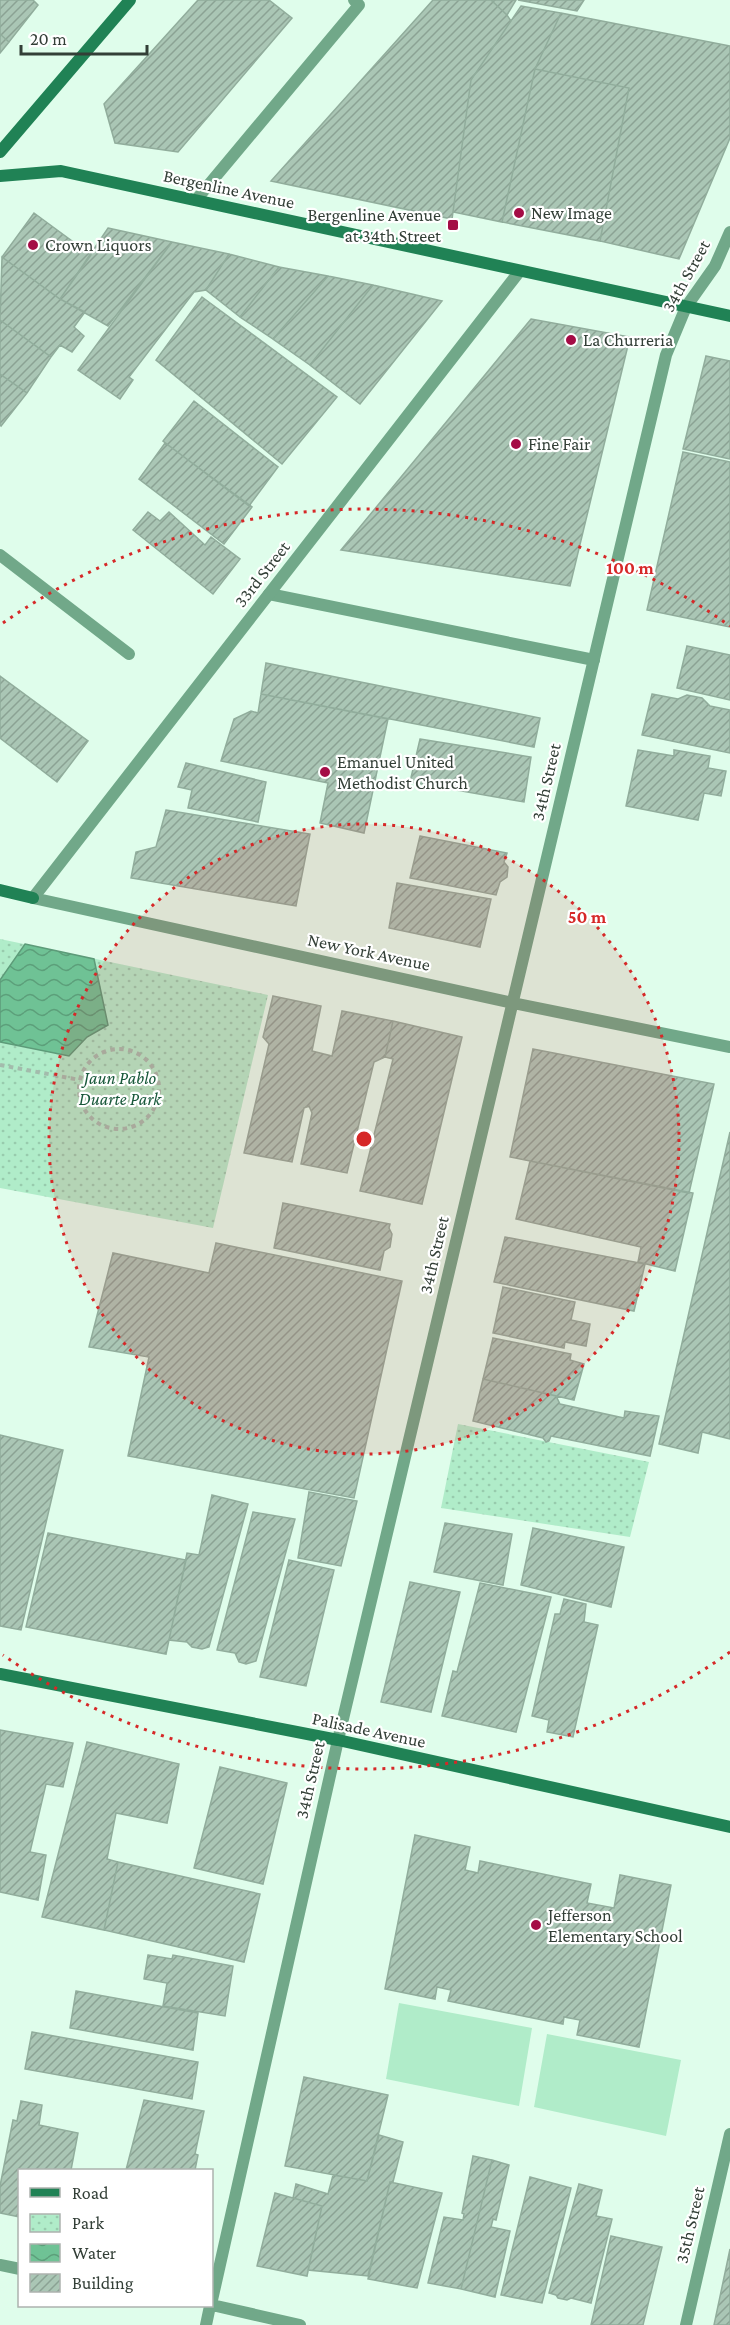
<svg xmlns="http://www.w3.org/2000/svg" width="730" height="2325" font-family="'Crimson Pro',serif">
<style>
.green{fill:#b0ecc9}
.park{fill:url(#park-dots)}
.water{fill:url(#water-waves);stroke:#5d9b79;stroke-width:1.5}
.building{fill:url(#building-hatch);stroke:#91ad9c;stroke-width:1.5}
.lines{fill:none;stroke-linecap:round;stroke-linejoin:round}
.path{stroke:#a3bbac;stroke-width:4;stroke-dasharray:4.5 4.5;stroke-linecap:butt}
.lane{stroke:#71a889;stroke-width:12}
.street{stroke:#71a889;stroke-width:12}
.secondary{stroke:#208255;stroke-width:12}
.ring{fill:none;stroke:#d62828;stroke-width:3;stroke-dasharray:3 6}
.poi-dot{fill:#a40c45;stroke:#fff;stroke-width:2}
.labels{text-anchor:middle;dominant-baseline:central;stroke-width:4.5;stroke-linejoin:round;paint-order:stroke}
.street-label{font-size:18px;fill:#333f37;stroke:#fff}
.poi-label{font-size:18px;fill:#333f37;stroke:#fff;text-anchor:start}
.park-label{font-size:18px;font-style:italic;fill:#18583a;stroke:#fff}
.centre{fill:#d62828;stroke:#fff;stroke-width:3}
.ring-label{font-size:18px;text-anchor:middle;font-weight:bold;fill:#d62828;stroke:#fff;stroke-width:4.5;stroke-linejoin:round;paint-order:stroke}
</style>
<defs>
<pattern id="park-dots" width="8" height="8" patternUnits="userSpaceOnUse" patternTransform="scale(1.5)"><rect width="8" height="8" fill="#b0ecc9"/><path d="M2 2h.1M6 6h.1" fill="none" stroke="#98cbad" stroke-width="1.8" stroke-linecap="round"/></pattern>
<pattern id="water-waves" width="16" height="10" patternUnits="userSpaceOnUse" patternTransform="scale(1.5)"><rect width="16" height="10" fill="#6fc295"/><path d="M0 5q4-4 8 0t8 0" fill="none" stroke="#5c9f7a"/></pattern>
<pattern id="building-hatch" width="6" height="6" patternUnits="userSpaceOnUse" patternTransform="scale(1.5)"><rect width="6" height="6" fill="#aac6b5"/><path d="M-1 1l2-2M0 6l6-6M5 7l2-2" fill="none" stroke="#8ba294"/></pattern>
</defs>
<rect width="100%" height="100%" fill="#dffdeb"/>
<path class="green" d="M399,2003L532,2028L519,2106L386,2079Z
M547,2034L681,2060L666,2136L534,2107Z"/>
<path class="park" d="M0,939L268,995L213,1228L0,1188Z
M458,1424L649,1462L630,1537L441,1508Z"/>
<path class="water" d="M25,944L94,959L108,1025L87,1037L69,1056L0,1042V980Z"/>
<path class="building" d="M0,0H33L38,5L9,42L0,34Z
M198,0H269L292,18L178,152L115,143L104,104Z
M433,0H491L507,15L511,21L471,80L452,219L271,181Z
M491,0H516L507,15Z
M518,0H584L577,11Z
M521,6L561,13L535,69L502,222L453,212L471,80Z
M561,13L730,46V138L679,259L600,241L629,88L535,69Z
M0,34L9,42L0,53Z
M535,69L629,88L600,241L502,222Z
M34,213L91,255L60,299L2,257Z
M108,228L172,242L108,326L60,299Z
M172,242L229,254L206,290L194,292L129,377L133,380L120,399L78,370Z
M229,254L279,267L240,317L206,290Z
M2,257L60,299L85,312L74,327L84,336L72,352L60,345L51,357L0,320Z
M279,267L328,276L273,339L240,317Z
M328,276L373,285L310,365L273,339Z
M373,285L442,301L360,404L310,365Z
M202,297L337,397L282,464L156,360Z
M531,319L630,337L570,586L341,550Z
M0,320L51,357L27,393L0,374Z
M706,356L730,361V459L683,449Z
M0,374L27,393L1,426L0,425Z
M194,401L278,467L249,506L163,441Z
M165,443L252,507L224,544L139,479Z
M683,452L730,462V627L647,610Z
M148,512L160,521L169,512L205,545L211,537L240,559L213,594L133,530Z
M687,646L730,655V700L677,688Z
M266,663L540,718L534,747L261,694Z
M0,676L88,741L57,782L0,738Z
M261,694L388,719L364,833L320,823L328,783L221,761L234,719L251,711L258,713Z
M652,694L678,699L687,695L702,698L710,706L730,710V753L642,735Z
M420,739L531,757L524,802L410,782Z
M638,750L674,756V750L710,756L708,768L726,771L721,796L704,793L698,820L626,806Z
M186,763L266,782L258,822L188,808L192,790L178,787Z
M166,810L310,834L296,906L131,878L136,852L156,847Z
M420,836L507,853L504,862L508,867L507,877L500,882L496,895L410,878Z
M397,883L491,899L480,947L389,928Z
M273,996L321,1006L312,1051L332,1056L342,1011L393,1021L385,1057L374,1062L347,1173L301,1164L312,1113L309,1106L304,1108L292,1162L244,1153L269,1044L263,1037Z
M393,1021L462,1037L422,1204L360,1191L393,1059L385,1057Z
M533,1049L714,1084L689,1193L510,1157Z
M730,1132V1439L702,1432L698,1453L659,1444Z
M530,1161L693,1193L675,1271L638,1262L641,1247L516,1219Z
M283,1203L390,1224L389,1228L392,1234L390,1247L384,1251L380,1270L274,1248Z
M505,1237L645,1264L634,1311L494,1282Z
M216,1243L402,1281L354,1498L128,1456L149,1357L89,1347L113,1253L209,1273Z
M503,1287L575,1302L571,1320L590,1324L586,1346L565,1342L564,1348L493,1333Z
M493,1338L571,1354L570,1360L584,1364L574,1400L483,1379Z
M483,1379L556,1396L560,1404L624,1418L625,1411L659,1416L650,1456L551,1436L549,1441L546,1442L543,1438L473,1421Z
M0,1435L63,1450L21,1630L0,1626Z
M309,1492L357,1501L341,1566L298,1558Z
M212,1495L248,1504L209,1647L202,1649L192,1647L187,1642L169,1640L187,1553L199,1555Z
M253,1512L295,1519L256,1661L246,1664L239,1662L235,1653L217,1650Z
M445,1523L512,1534L503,1585L434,1572Z
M533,1528L624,1547L611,1607L521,1585Z
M48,1533L186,1560L166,1654L26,1627Z
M289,1560L334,1570L306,1686L260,1677Z
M410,1582L460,1592L431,1712L381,1702Z
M480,1583L551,1597L516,1732L442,1716L453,1671L457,1672Z
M564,1599L586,1604L584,1622L598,1625L573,1737L547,1732L549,1720L532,1716L555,1614H560Z
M0,1730L73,1743L63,1787L46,1784L30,1852L46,1855L38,1900L0,1892Z
M87,1742L179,1764L167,1823L116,1813L107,1859L118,1862L104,1930L42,1917Z
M220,1767L287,1783L263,1884L194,1868Z
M415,1835L470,1847L465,1870L478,1873L480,1861L591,1884L587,1903L614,1908L620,1875L671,1885L639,2047L577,2035L580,2020L564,2017L563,2024L448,2001L451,1990L437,1987L435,1999L385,1989Z
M118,1862L260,1894L244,1962L104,1930Z
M148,1955L172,1959L173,1955L233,1966L225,2016L163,2006L167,1983L144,1979Z
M76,1991L198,2013L193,2050L70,2028Z
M32,2032L198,2062L192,2099L25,2069Z
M304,2077L388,2095L367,2181L285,2166Z
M144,2100L204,2111L195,2154L198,2155L195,2170H126Z
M21,2101L42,2105L39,2125L78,2133L71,2170H20V2217L0,2213V2186L13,2120L17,2121Z
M379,2135L403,2142L393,2182H390L368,2276L308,2270L322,2206L293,2198L296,2184L328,2194L333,2175L367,2181Z
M473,2156L492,2160L461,2289L428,2283L444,2217L463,2220L464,2214L462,2213Z
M492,2160L509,2165L496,2220L493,2219L491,2227L510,2231L495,2297L461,2289Z
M530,2177L571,2188L542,2303L501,2295Z
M390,2182L442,2193L417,2288L368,2279Z
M579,2184L602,2190L596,2216L612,2219L591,2303L571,2298L567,2300L558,2298L556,2295L549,2293Z
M275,2193L322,2206L307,2276L257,2266Z
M611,2236L662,2247L643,2325H591Z
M730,2249V2325H714Z"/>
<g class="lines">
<path class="path" d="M79 1089a40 40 0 1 1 80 0a40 40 0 1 1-80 0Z
M0,1065L80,1080"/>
<path class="lane" d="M196,200L359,5L354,0
M0,555L129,654
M269,594L594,660"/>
<path class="street" d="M519,272L33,898L513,1003L730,1047
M0,2265L20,2269
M212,2300L338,1740L666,355L686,307L715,266L730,232
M212,2305L300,2325
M206,2325L210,2306
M686,2325L730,2134"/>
<path class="secondary" d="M0,152L130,0
M0,176L61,171L730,316
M0,890L33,898
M0,1674L338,1740L730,1827"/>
</g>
<circle cx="364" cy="1139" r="315" fill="#d62828" fill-opacity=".12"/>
<g class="ring">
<circle cx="364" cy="1139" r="315"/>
<path d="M730 1652A630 630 0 0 1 3 1655M3 623A630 630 0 0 1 730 626"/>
</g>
<g class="poi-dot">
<circle cx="519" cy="213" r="6"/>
<rect x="447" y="219" width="12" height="12" rx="3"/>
<circle cx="33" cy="245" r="6"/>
<circle cx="571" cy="340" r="6"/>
<circle cx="516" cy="444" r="6"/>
<circle cx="325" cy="772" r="6"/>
<circle cx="536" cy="1925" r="6"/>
</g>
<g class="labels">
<g class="street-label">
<text transform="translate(229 189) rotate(12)">Bergenline Avenue</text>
<text transform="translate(686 276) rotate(-61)">34th Street</text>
<text transform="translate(262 574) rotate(-52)">33rd Street</text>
<text transform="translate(546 782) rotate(-77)">34th Street</text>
<text transform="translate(369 952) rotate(12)">New York Avenue</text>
<text transform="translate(434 1255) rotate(-77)">34th Street</text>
<text transform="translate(369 1730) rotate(12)">Palisade Avenue</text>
<text transform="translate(310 1780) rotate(-77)">34th Street</text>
<text transform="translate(690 2225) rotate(-77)">35th Street</text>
</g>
<g class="poi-label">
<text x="531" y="213">New Image</text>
<text x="441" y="215" text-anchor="end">Bergenline Avenue<tspan x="441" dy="21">at 34th Street</tspan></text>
<text x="45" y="245">Crown Liquors</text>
<text x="583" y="340">La Churreria</text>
<text x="528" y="444">Fine Fair</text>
<text x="337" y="762">Emanuel United<tspan x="337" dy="21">Methodist Church</tspan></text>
<text x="548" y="1915">Jefferson<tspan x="548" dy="21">Elementary School</tspan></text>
</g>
<g class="park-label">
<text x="120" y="1078">Jaun Pablo<tspan x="120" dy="21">Duarte Park</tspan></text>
</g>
</g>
<circle cx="364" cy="1139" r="9" class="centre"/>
<g class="ring-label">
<text x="630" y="574">100 m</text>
<text x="587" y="923">50 m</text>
</g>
<rect x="18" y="2169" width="195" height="138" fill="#ffffff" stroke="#adb2af" stroke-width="1.5"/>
<rect x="30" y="2188" width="30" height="9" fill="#208255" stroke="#adb2af" stroke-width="1.5"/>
<text x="72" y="2199" font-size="18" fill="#333f37">Road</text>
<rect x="30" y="2214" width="30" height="18" fill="url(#park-dots)" stroke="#adb2af" stroke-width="1.5"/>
<text x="72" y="2229" font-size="18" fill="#333f37">Park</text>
<rect x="30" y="2244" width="30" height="18" fill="url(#water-waves)" stroke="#adb2af" stroke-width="1.5"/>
<text x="72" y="2259" font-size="18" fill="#333f37">Water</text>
<rect x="30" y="2274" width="30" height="18" fill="url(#building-hatch)" stroke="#adb2af" stroke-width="1.5"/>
<text x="72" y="2289" font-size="18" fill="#333f37">Building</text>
<path d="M21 45v9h126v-9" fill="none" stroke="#333f37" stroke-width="3"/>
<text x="30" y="45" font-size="18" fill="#333f37" stroke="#ffffff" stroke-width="4.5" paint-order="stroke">20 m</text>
</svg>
